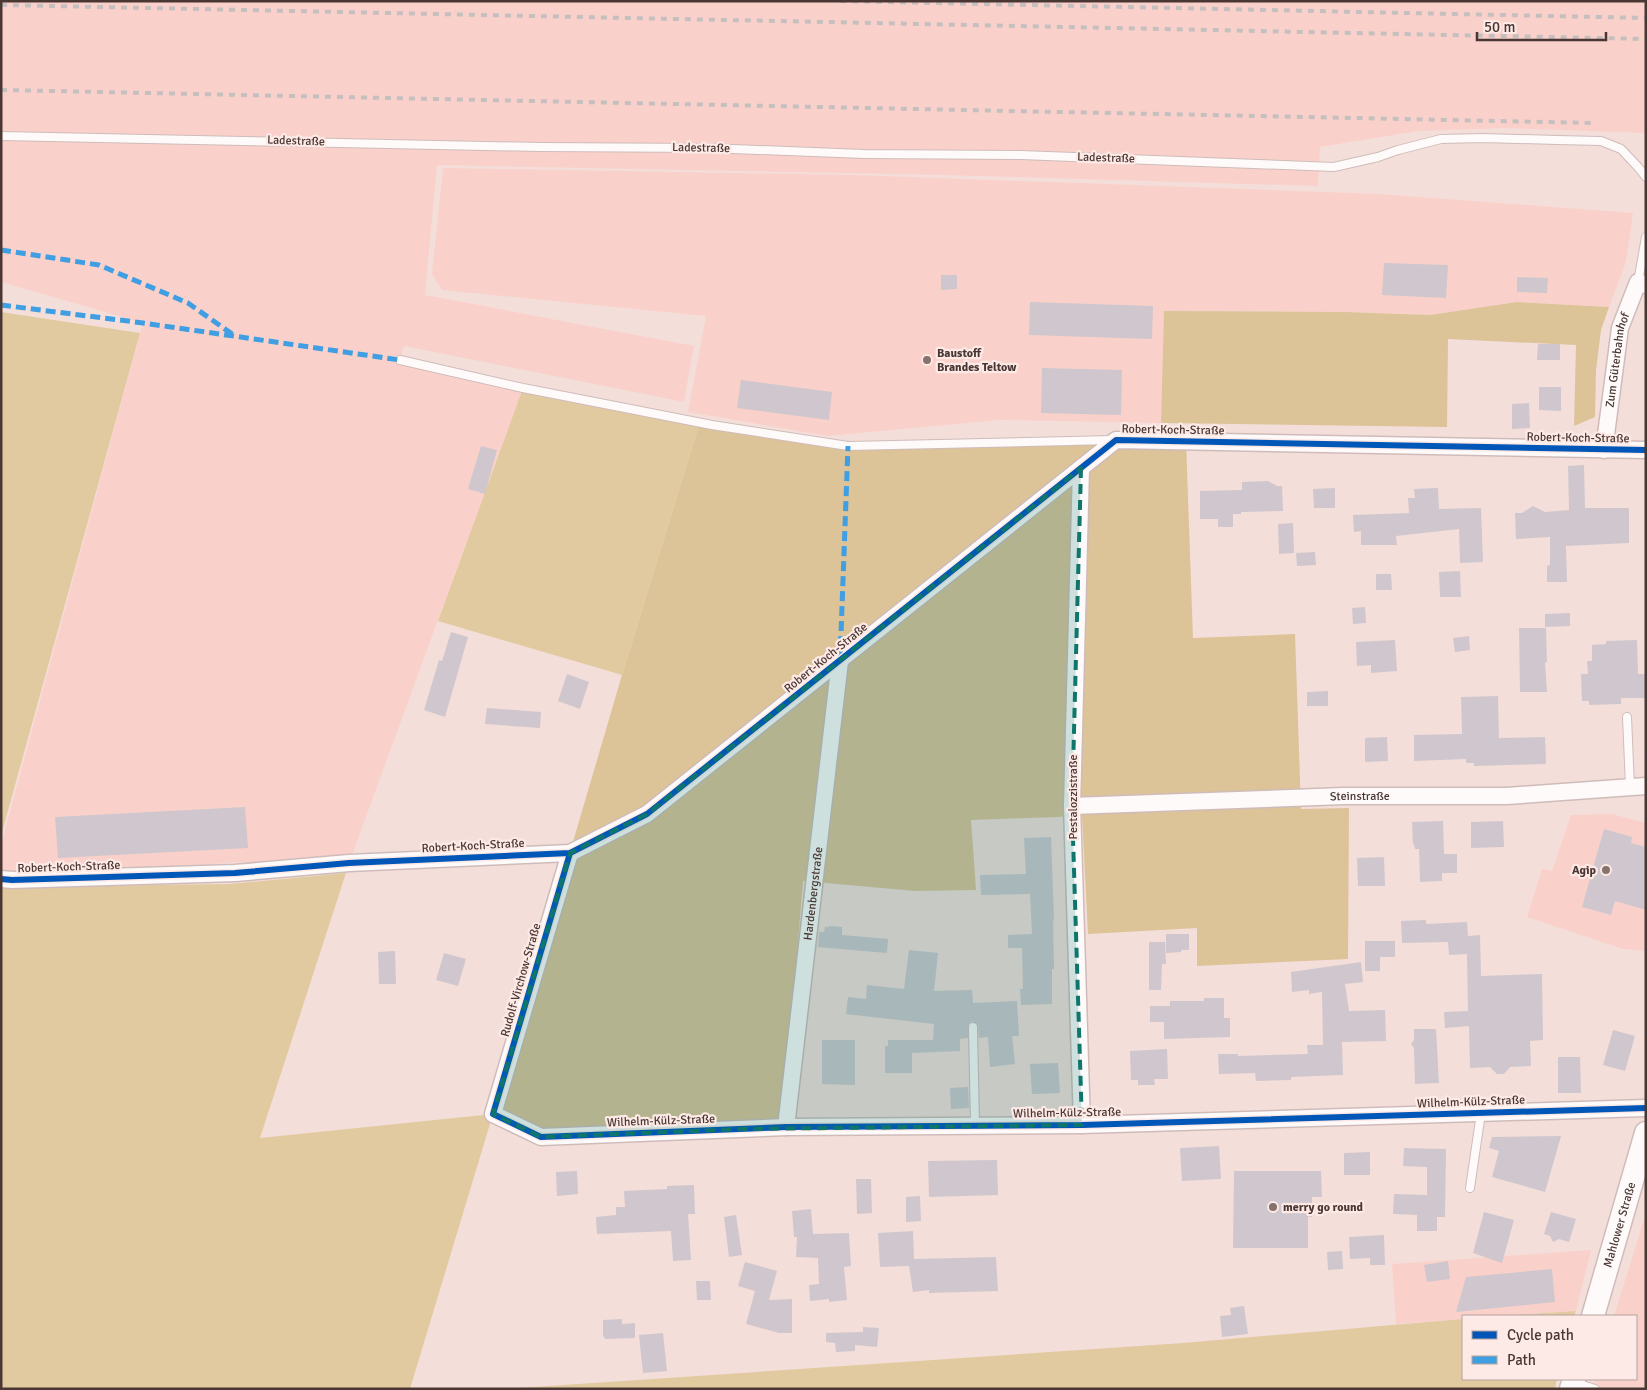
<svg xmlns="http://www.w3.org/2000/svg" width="1647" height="1390" font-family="Signika,sans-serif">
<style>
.built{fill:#fad1ca}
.green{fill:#e2caa0}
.forest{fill:#dcc398}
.building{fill:#cfc7cd}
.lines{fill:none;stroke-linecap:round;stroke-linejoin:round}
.lane-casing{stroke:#cfbcba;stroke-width:10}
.street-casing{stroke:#cfbcba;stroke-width:19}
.secondary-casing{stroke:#cfbcba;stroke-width:25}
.lane{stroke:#fdfaf9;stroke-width:8}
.street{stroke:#fdfaf9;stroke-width:16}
.secondary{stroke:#fdfaf9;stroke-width:22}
.rail{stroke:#c5bfbf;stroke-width:4;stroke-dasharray:6 6;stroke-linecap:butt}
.quiet{stroke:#409ee2;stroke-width:5;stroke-dasharray:10 5;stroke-linecap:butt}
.cycleway-casing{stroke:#fde9e5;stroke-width:9}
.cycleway{stroke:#0057b8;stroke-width:6}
.marked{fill:#0f766e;fill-opacity:0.2;stroke:#0f766e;stroke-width:4;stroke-dasharray:10 6;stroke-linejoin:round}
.poi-dot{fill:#86716d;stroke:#fde9e5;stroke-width:2}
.labels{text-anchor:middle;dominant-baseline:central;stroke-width:4.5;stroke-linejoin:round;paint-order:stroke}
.street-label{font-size:12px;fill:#4a3733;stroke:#fde9e5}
.poi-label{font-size:12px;font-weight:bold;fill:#4a3733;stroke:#fde9e5;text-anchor:start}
</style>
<rect width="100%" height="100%" fill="#f4deda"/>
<path class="built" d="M1,1H1646V133L1506,128L1418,131L1320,147L1318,186L946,175L437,165L425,295L694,346L684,402L404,346L400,360L523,388L349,863L234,862L138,871L1,872V844L143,323L1,282Z
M443,168L855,175L1379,194L1633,213L1626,262L1609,307L1517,302L1430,315L1345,312L1164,311L1161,423L999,420L827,436L688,412L706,316L442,290L432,274Z
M1612,814L1646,823V951L1623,949L1527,917L1542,869L1552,871L1571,815Z
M1646,1213V1389H1593L1596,1379H1636V1316H1614Z
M1591,1250L1576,1311L1498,1316H1463V1319L1396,1324L1392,1264Z"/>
<path class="green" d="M1,312L140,333L1,836Z
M523,388L700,422L622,675L438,621Z
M346,873L260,1138L493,1114L410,1389H1V887L229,884Z
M1576,1311L1574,1316H1498Z
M1463,1319V1379H1557L1555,1389H504L1183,1343Z"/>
<path class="forest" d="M1517,302L1609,307L1601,330L1596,370L1595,417L1574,426L1576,345L1448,339L1447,427L1161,423L1164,311L1345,312L1430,315Z
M700,422L848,446L1186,441L1193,638L1295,634L1301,809L1349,808L1348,959L1197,966V928L1088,934L1082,816L971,820L976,890L915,891L803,881L783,1122L542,1130L493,1114L622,675Z"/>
<path class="building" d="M1384,263L1448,265L1446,298L1382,295Z
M941,275H957V289L941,290Z
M1517,277L1548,278L1547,293L1517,292Z
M1030,302L1153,306L1152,339L1029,335Z
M1538,344H1560V360H1537Z
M1042,368L1122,370L1121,415L1041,413Z
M741,380L832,392L829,420L737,408Z
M1539,387H1561V411L1539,410Z
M1529,403L1530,428L1512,429V404Z
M481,446L497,450L485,494L468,489Z
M1584,465L1585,508H1629V543L1566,546L1567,582H1547V566L1550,565V537L1516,539L1515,513H1522L1533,506L1545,512L1569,510L1568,466Z
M1268,481L1277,486H1282L1283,511L1241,512V514H1233V527H1218V519H1200V491L1242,490V482Z
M1335,488V508H1314L1313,489Z
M1438,488L1439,509L1481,508L1483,562L1460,563L1459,529L1396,536L1397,545H1361V531L1354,532L1353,515L1409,513L1408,498H1415L1414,489Z
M1293,523L1294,553L1279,554L1278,524Z
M1315,552L1316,565L1297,566L1296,553Z
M1460,571L1461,597H1440L1439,572Z
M1376,574H1391L1392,590H1376Z
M1365,607L1366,623L1353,624L1352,608Z
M1570,613V626L1545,627V614Z
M1519,628H1546L1547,662L1545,663L1547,692H1520Z
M451,632L468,637L445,717L424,710L439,660L442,661Z
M1469,636L1470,650L1455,652L1453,638Z
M1395,640L1397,671L1371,673V665L1357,666L1356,642Z
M1637,640L1638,674H1646V698H1621V704L1589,705V701H1582L1581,674H1588L1587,661H1592V645L1606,644V641Z
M567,674L589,682L580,709L558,701Z
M1328,691V706H1307V692Z
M1498,696L1499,738L1545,737L1546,764L1474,766V763H1466V759L1414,761V735L1462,734L1461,697Z
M487,708L541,712L540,728L485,724Z
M1387,737L1388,761L1365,762V738Z
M245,807L248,848L58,858L55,817Z
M1443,821L1444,854H1457V873H1442V881L1420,882L1419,849H1415L1414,844H1413L1412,822Z
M1503,821L1504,847L1471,848V822Z
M1604,829L1632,837L1631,843L1646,847V910L1615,901L1611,915L1582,907Z
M1051,837L1054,921H1053L1054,969H1052V1004L1021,1005L1020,989H1023L1022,948H1008V935L1032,934L1030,894L981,895L980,875L1026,874L1024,838Z
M1384,857L1385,886H1358L1357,858Z
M1426,920V924L1467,922L1468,936L1480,935L1481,976L1542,974L1543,1040L1530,1041L1531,1066L1510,1067L1504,1074H1497L1490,1067L1470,1068L1469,1026L1445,1028L1444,1012L1468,1011L1467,954L1449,955L1448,942L1402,943L1401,921Z
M829,926L842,927V935L888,939L887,953L818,947L819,932H824L825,927H829Z
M1166,934H1189V950H1181V952L1166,953Z
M1365,941H1395V957H1380V971H1365Z
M1149,942H1165L1166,964H1162L1161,990H1149Z
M909,950L938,953L934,991L972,990L973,1003L1017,1001L1019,1036H1012L1015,1064L990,1067L988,1037L979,1038L978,1025L972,1021L968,1025V1038L960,1039V1051L912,1053V1073H885V1046H888V1040H933L934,1024L846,1014L848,997L866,999L867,985L904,989Z
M395,951L396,984H379L378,952Z
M444,953L466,959L458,986L436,980Z
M1361,962L1363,982L1345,984L1349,1011L1385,1010L1386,1041L1342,1042L1343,1075L1291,1077V1080L1256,1081L1255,1073L1219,1074L1218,1054H1238V1056L1308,1054L1307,1045H1323L1322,992L1309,994V990L1292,992L1291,972Z
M1204,998H1224V1018H1230V1037L1164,1039V1022H1150V1006H1170V1001H1204Z
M1414,1029H1436L1439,1083L1415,1084L1414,1048L1411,1044L1414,1040Z
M1613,1030L1635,1036L1625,1071L1603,1065Z
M822,1040H855V1085L822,1084Z
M1167,1049L1168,1079H1154L1155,1085H1138V1080H1131L1130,1051Z
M1558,1057H1580L1581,1093H1558Z
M1058,1063L1060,1093L1032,1094L1030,1064Z
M968,1087L969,1108L951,1109L950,1088Z
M1561,1136L1545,1192L1492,1177L1499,1151L1489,1148L1492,1137Z
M1219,1146L1221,1179L1182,1181L1180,1148Z
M1404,1148L1446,1149L1445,1217H1437V1231H1417V1215L1393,1214L1394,1194L1427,1195V1167L1403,1166Z
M1370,1152V1175H1344V1153Z
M997,1160L998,1195L929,1197L928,1161Z
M577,1171L578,1194L557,1196L556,1172Z
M1234,1171H1321L1322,1197H1312V1217H1308V1248H1233Z
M856,1179H871L872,1213L857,1214Z
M694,1185L695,1214H688L691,1260L673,1261L671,1231L597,1234L596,1217L616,1215V1207H625L624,1191L667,1189V1186Z
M920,1196L921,1221L906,1222V1197Z
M811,1209L813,1234L849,1233L851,1266L844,1267L847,1300L829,1302V1299L810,1301L809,1285L819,1284L818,1258L796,1257L797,1237H794L792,1211Z
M1484,1212L1514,1220L1502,1263L1473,1253Z
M1551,1212L1576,1219L1569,1242L1559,1239L1553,1242L1550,1236L1544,1234Z
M736,1215L742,1255L729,1257L724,1217Z
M913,1231L914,1259L996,1257L998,1291L929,1293V1290L913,1292L909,1266L880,1267L878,1233Z
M1384,1235L1385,1265H1370V1258L1350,1259L1349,1237Z
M1342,1251L1343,1269L1328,1270L1327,1252Z
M1448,1261L1450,1279L1427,1282L1424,1265Z
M745,1262L777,1271L769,1300L792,1299V1333H779L746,1324L755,1291L738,1286Z
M1552,1269L1555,1302L1456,1312L1466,1277Z
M696,1281H710L711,1300H697Z
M1244,1306L1248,1334L1222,1337L1220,1316L1231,1315L1230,1308Z
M622,1319V1324L635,1323V1338L605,1339L603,1335V1320Z
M863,1327L879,1328L877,1347L855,1345V1351L836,1352L835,1343L826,1342V1333L863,1332Z
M663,1333L667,1371L643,1373L639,1335Z"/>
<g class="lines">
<g class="lane-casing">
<path id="lane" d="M1,136L540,147L708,148L864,154L1021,155L1334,167L1378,157L1398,150L1441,139L1482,138L1557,140L1601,141L1621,149L1638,167L1646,177
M1638,282L1646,237
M400,360L523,388L712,425L848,446L1112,440
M1627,717L1630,787
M973,1027L975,1126
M1470,1188L1481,1113
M1576,1383L1595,1389"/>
</g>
<g class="street-casing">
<g id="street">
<path id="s1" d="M1604,450L1620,328L1638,282L1646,285"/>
<path d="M1081,468L1072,806L1082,1125"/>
<path id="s2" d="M1072,806L1344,796H1507L1646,786"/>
<path d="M570,853L493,1114L541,1137L786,1127L1082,1125L1646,1108"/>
<path d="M1,879L12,880L235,873L349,863L570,853L647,814L1116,440L1646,450"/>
<path id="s3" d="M786,1127L840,661"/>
</g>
</g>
<g class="secondary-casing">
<g id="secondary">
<path id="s4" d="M1593,1316L1646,1133"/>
<path d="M1571,1389L1574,1379"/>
</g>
</g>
<use href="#lane" class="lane"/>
<use href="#street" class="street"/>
<use href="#secondary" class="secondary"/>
<path class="rail" d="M840,1L1646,18
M1,5L1646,39
M1,90L1593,123"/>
<path class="quiet" d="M1,250L99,265L188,303L235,336
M1,305L143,323L400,360
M840,661L848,446"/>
<g class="cycleway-casing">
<path id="cycleway" d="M570,853L493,1114L541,1137L786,1127L1082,1125L1646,1108
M1,879L12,880L235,873L349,863L570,853L647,814L1116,440L1646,450"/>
</g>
<use href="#cycleway" class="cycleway"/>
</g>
<path class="marked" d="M1081,468L1072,806L1082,1125L744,1129L541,1137L493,1114L570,853L647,814Z"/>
<g class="poi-dot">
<circle cx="927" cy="360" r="5"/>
<circle cx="1606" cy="870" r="5"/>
<circle cx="1273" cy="1207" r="5"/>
</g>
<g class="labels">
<g class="street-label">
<text transform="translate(296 141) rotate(2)">Ladestraße</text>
<text transform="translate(701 148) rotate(1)">Ladestraße</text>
<text transform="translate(1106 158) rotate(2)">Ladestraße</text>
<text stroke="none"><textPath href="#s1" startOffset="91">Zum Güterbahnhof</textPath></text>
<text transform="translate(1173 430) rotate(1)">Robert-Koch-Straße</text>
<text transform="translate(1578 438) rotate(1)">Robert-Koch-Straße</text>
<text transform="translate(826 658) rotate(-39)">Robert-Koch-Straße</text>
<text transform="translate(1073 797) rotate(-90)">Pestalozzistraße</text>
<text stroke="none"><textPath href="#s2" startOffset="288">Steinstraße</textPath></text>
<text transform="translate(473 846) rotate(-3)">Robert-Koch-Straße</text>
<text transform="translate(69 867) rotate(-2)">Robert-Koch-Straße</text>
<text stroke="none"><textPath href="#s3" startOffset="235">Hardenbergstraße</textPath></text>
<text transform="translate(521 980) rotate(-74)">Rudolf-Virchow-Straße</text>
<text transform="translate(1471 1102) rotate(-2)">Wilhelm-Külz-Straße</text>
<text transform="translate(1067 1113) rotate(-1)">Wilhelm-Külz-Straße</text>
<text transform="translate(661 1121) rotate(-2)">Wilhelm-Külz-Straße</text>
<text stroke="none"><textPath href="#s4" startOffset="95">Mahlower Straße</textPath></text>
</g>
<g class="poi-label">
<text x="937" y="353">Baustoff<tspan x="937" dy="14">Brandes Teltow</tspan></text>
<text x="1596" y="870" text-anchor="end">Agip</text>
<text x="1283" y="1207">merry go round</text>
</g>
</g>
<rect width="1647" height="1390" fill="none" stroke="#4a3733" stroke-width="5"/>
<rect x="1462" y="1315" width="175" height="65" fill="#fde9e5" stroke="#b5a29e"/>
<rect x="1472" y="1331" width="25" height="8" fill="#0057b8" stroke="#b5a29e"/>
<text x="1507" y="1340" font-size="15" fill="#4a3733">Cycle path</text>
<rect x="1472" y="1356" width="25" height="8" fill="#409ee2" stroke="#b5a29e"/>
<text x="1507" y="1365" font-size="15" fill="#4a3733">Path</text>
<path d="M1477 32v8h129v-8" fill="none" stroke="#4a3733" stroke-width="2.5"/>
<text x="1484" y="32" font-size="15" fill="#4a3733" stroke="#fde9e5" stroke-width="4" paint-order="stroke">50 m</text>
</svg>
